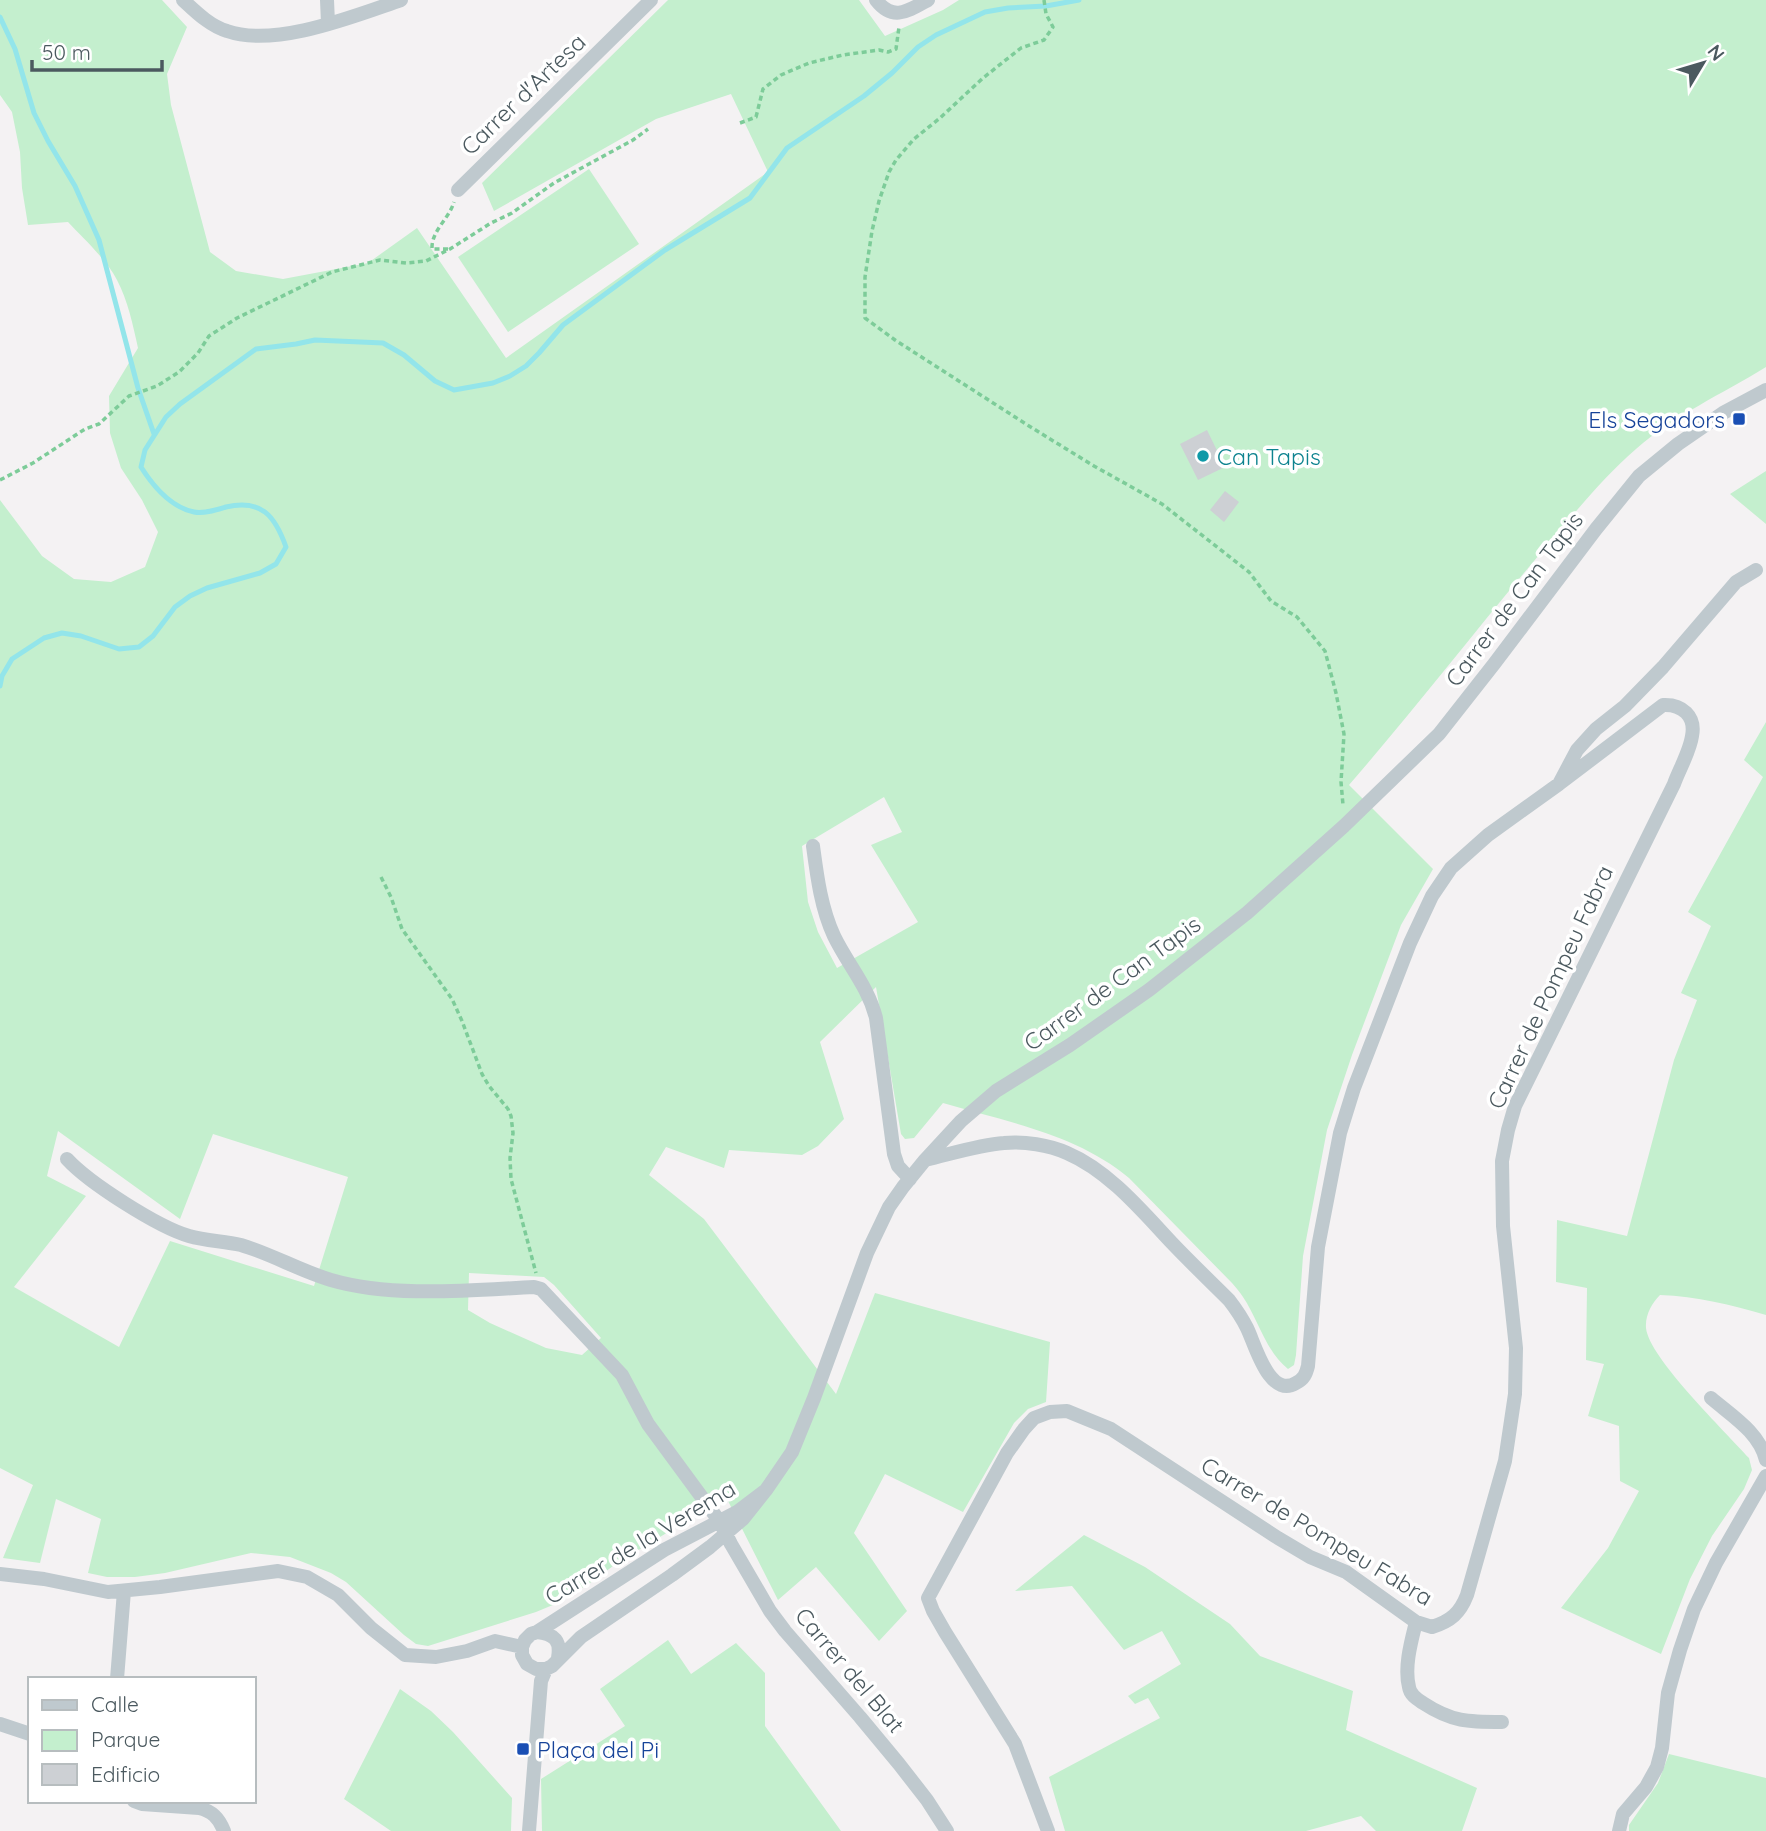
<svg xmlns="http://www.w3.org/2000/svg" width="1766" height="1831" font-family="Quicksand,sans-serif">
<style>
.green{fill:#c4efce;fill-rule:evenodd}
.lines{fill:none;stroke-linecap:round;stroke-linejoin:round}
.stream{stroke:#93e5ea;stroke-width:5}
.building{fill:#cdd0d4}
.path{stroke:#7dcc99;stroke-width:3.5;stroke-dasharray:5 3.5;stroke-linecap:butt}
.street{stroke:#bfc9ce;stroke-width:14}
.transit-dot{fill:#1a4fb4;stroke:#fff;stroke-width:2.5}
.culture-dot{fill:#0f9aa8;stroke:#fff;stroke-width:2.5}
.labels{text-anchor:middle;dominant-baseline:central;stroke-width:7;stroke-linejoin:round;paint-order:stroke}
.street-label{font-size:23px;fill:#4b595f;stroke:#fff}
.transit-label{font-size:23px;fill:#164399;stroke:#fff;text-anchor:end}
.culture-label{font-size:23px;fill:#0d838f;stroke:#fff;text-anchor:start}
</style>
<rect width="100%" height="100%" fill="#f4f2f3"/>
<path class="green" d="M0,0H162L187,27L167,74L171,105L210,252L236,271L283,279L368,263L417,228L506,358L768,172L731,94L656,119L494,211L482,183L668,0H859L885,36L943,10L959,0H1766V367C1722,394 1675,415 1636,449C1600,480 1570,519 1539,555C1475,631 1414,710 1349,785L1433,869L1401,925L1352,1055L1327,1130L1303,1256L1296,1355L1294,1365L1288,1369C1266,1352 1258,1319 1243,1297C1240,1292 1236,1288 1232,1283L1129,1178C1077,1134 1007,1122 943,1103L914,1138L905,1139L901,1134L876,987L820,1042L844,1119L818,1146L802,1155L729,1150L724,1168L666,1147L649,1175L704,1219L836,1394L875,1293L1050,1342L1046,1402L1028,1409L1014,1423L963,1512L885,1474L854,1533L907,1611L879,1641L816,1567L778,1600L726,1497L617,1563L593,1581L560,1602L536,1612L428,1646L416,1644L404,1635L346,1582L331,1573L290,1557L251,1553L165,1573L135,1577H107L88,1573L101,1519L56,1499L40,1563L3,1558L33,1485L0,1468V500L42,556L74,579L111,582L145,567L158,532L142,500L121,468L110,433L109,396L138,348C133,325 128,301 117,280C107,260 83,238 68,222L28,225L22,188L20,152L12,112L0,95ZM884,797L902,832L871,845L918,922L837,968L818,932L808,902L802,846ZM58,1131L180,1219L213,1134L348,1177L314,1286L170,1241L119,1347L14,1287L86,1196L47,1176ZM469,1273L544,1277L554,1285L601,1338L582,1355L546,1348L490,1323L468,1310Z
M589,169L639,244L508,332L458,257Z
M1766,471V524L1730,494Z
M1766,722V1315C1731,1305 1697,1296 1660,1295C1652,1303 1645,1315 1646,1328C1649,1358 1726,1432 1749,1458L1752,1470L1744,1489L1712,1536L1690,1579L1661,1654L1561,1608L1608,1548L1639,1491L1620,1481L1619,1426L1588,1416L1604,1364L1586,1360L1587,1288L1556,1282L1557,1220L1627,1236L1674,1060L1697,1000L1681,993L1711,926L1688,912L1763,777L1744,760Z
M1084,1535L1145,1567L1230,1624L1260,1656L1353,1691L1346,1730L1477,1788L1462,1831H1376L1361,1816L1306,1831H1065L1049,1777L1160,1718L1148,1698L1135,1704L1128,1696L1181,1664L1162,1631L1124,1650L1072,1586L1015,1591Z
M668,1640L691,1674L736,1643L765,1673V1726L841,1831H542L541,1779L625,1726L600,1689Z
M400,1689L431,1711L453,1732L512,1798L511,1831H391L344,1799Z
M1669,1754L1766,1778V1831H1629V1825L1658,1783Z"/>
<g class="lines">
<path class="stream" d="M0,17L15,49L34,113L48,141L75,186L99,240L138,388L154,434
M0,686L2,676L12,659L44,638L62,633L81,636L119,649L139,647L153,636L175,607L190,596L207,588L260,573L276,564L286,547C275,516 262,499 226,507C216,510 204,514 194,512C170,507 153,486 141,467L145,450L166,417L180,404L256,349L296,344L315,340L383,343L404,355L435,381L454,390L493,383L510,376L526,366L539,353L563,325L665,250L750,198L787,148L864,96L892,73L918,47L936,35L985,12L1008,8L1046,6L1079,0"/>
</g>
<path class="building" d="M1207,430L1225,467L1198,480L1180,444Z
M1225,491L1239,502L1224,522L1210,510Z"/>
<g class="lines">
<path class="path" d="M1044,0L1046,14L1053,27L1044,40L1021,48L983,78L940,118L914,139L896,160L889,172L879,201L872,231L865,277V318L895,340L1029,426L1094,466L1162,504L1249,572L1271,601L1297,617L1325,651L1336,693L1344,734L1341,782L1343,805
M740,123L756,117L763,89L781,75L809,63L843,55L879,50L888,52L896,49L899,27
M448,249H432C431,231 449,219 454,202
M0,480L33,463L85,429L99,424L129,396L157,386L179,372L198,353L209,336L237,318L332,272L380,260L406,263L426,261L450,249L491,223L512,213L554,183L633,140L648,129
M381,877L391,897L402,929L452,999L462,1021L482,1074L489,1086L508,1109L511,1116L513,1133L510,1158L511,1179L536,1273"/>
<path class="street" d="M183,0C196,12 210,26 227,31C275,48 354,16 401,0
M327,0L328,23
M876,0C893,22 908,11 928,0
M458,190L651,0
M813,846C817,876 821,908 834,936C848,965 868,986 876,1018L894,1154L898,1166L910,1179
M67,1159C89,1183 158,1227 189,1236C206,1241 224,1241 241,1245C272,1254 300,1271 331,1280C392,1298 471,1290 534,1287L541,1289L622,1375L648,1424L720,1522L731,1544L770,1611L785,1631L860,1717L899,1764L927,1800L947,1831
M925,1160C951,1154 978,1145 1004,1143C1024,1141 1049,1145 1067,1153C1109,1171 1142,1211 1172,1243C1191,1263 1210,1281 1229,1300C1236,1309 1242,1318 1247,1328C1255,1344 1269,1399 1296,1383C1304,1379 1306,1374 1308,1366L1318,1247L1340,1133L1354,1088L1410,943L1432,896L1451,868L1488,835L1559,784L1577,750L1596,729L1625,706L1663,667L1736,582L1756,570
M1711,1398C1732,1416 1759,1432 1766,1460
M766,1490L737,1512L664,1550L537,1632L531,1634L525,1640L522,1647V1655L527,1664L536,1669H546L552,1666L581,1637L672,1575L710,1547L743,1519L766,1490L792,1452L814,1398L867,1253L889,1207L903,1187L925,1160L961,1121L996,1091L1070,1045L1149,990L1247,913L1344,826L1439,734L1494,664L1596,529L1639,476L1678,444L1723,413L1766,390
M0,1574L44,1579L108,1592L160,1587L278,1571L307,1577L338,1595L371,1628L405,1655L436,1657L467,1651L495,1641L522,1647
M1416,1622C1411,1642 1404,1667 1409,1687C1410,1695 1417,1699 1423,1703C1452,1722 1468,1722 1502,1722
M537,1632C555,1634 561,1641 558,1658
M117,1679L124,1591
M0,1724L30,1734
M134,1801L142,1804L199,1808C212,1811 219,1818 224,1831
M529,1831L541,1681L546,1669
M1048,1831L1015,1744L945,1632L933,1611L928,1598L1007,1453L1024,1429L1034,1418L1050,1412L1067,1411L1111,1429L1278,1538L1310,1557L1346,1572L1416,1622L1432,1627C1451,1621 1460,1613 1467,1595L1505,1461L1515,1394L1516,1348L1503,1226L1502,1161L1508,1130L1515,1106L1674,784C1679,770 1690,751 1692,736C1696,716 1682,704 1663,705L1559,784
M1619,1831L1623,1814L1646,1787L1657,1767L1662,1748L1668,1693L1680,1650L1694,1609L1716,1563L1766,1476"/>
</g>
<g class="transit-dot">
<rect x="1732" y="412" width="14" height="14" rx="3.5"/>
<rect x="516" y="1742" width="14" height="14" rx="3.5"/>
</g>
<circle class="culture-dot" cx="1203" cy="456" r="7"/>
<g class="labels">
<g class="street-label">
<text transform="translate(523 94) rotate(-44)">Carrer d'Artesa</text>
<text transform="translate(1514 599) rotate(-53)">Carrer de Can Tapis</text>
<text transform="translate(1112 983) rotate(-36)">Carrer de Can Tapis</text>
<text transform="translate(1550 987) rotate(-65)">Carrer de Pompeu Fabra</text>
<text transform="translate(1317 1531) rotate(31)">Carrer de Pompeu Fabra</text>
<text transform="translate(640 1542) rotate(-31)">Carrer de la Verema</text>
<text transform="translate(850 1670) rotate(50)">Carrer del Blat</text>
</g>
<g class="transit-label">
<text x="1725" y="419">Els Segadors</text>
<text x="537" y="1749" text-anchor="start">Plaça del Pi</text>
</g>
<g class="culture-label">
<text x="1217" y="456">Can Tapis</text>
</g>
</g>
<rect x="28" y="1677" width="228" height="126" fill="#ffffff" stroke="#b7bdbf" stroke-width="2"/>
<rect x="42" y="1700" width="35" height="10" fill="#bfc9ce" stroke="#b7bdbf" stroke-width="2"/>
<text x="91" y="1712" font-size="21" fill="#4b595f">Calle</text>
<rect x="42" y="1730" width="35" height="21" fill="#c4efce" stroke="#b7bdbf" stroke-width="2"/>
<text x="91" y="1747" font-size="21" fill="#4b595f">Parque</text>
<rect x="42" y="1764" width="35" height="21" fill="#cdd0d4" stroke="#b7bdbf" stroke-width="2"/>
<text x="91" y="1782" font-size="21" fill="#4b595f">Edificio</text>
<g transform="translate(1703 63) rotate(52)" stroke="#ffffff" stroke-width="5" paint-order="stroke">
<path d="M0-5L12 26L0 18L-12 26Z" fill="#4b595f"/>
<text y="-10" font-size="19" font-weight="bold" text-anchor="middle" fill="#4b595f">N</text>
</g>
<path d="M32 60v10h130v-10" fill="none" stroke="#4b595f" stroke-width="3.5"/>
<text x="42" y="60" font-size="21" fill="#4b595f" stroke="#ffffff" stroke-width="5" paint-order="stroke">50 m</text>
</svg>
